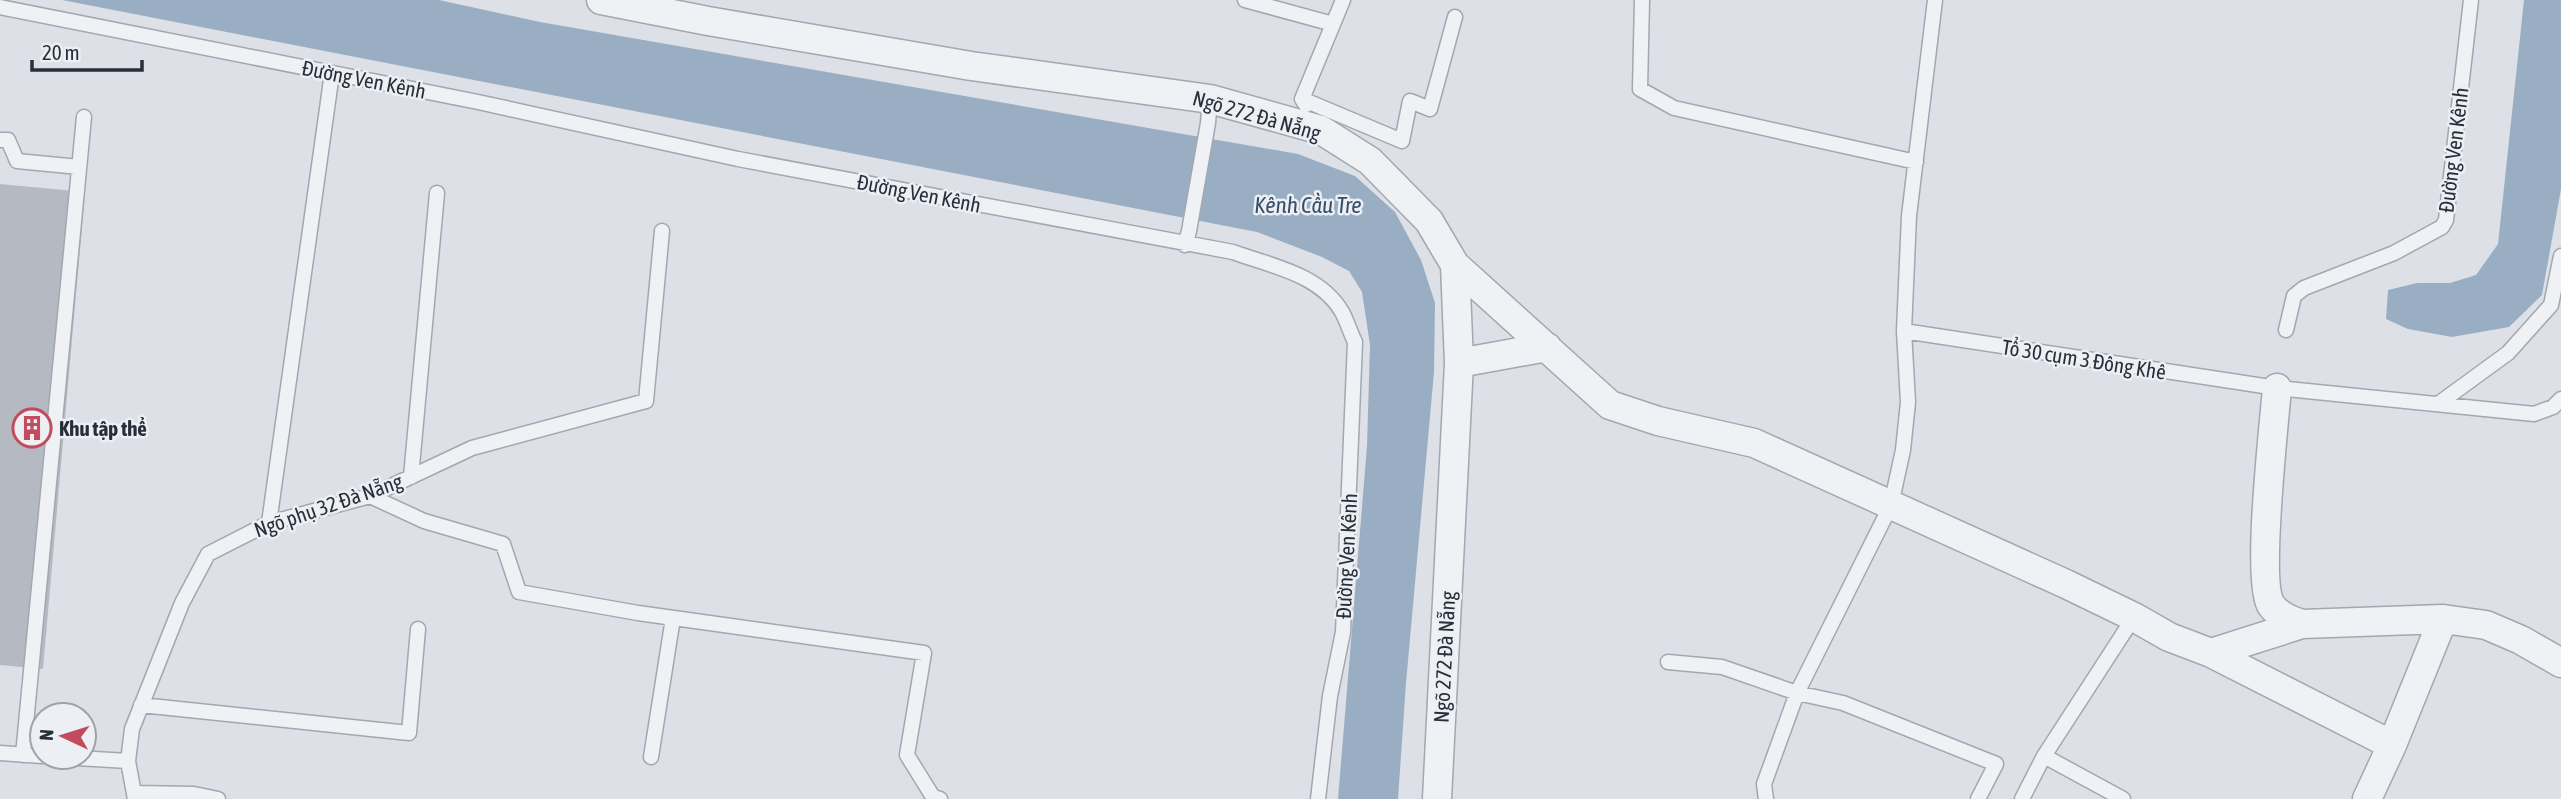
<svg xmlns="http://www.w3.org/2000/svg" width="2561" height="799" font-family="'Asap Condensed',sans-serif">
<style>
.water{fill:#9aaec3}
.building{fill:#b5bac2}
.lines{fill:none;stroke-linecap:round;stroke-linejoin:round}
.service-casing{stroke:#a3a7af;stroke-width:17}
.minor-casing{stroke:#a3a7af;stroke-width:31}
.service{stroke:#eff1f4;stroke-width:14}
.minor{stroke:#eff1f4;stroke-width:28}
.labels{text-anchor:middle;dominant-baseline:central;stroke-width:5;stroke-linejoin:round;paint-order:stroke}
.street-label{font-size:21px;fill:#282f3b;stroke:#eceff3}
.poi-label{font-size:21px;font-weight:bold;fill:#282f3b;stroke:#eceff3;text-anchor:start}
.water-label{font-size:23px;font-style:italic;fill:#364e6b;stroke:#eceff3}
</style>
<rect width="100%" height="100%" fill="#dde0e6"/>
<path class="water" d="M62,0H439L540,22L1298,154L1355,176L1395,212L1421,260L1435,303L1434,372L1406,683L1398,799H1338L1367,446L1370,345L1362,292L1349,271L1322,257L1257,232Z
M2524,0H2561V189L2542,295L2509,327L2452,337L2408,329L2386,319L2388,290L2417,283H2450L2476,275L2498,244Z"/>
<path class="building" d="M0,184L85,192L43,669L0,665Z"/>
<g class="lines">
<g class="service-casing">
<path id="service" d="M1245,0L1333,24
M1642,0L1640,89L1674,108L1916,162
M0,7L478,102L738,159L1233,252C1271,266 1320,274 1342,312C1347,321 1350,332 1355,342L1343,632L1330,696L1318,799
M1302,99L1402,141L1410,101L1430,109L1455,17
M1306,105L1302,99L1343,0
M0,140H8L17,161L79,167
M1185,245L1189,231L1208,123L1210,99
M2286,330L2294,296L2304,288L2394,253L2442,227L2446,220L2471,0
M1904,331L2277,388L2534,414L2553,407L2561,399
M2438,404L2508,353L2551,305L2561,256
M411,477L437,193
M370,496L424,521L503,544L519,592L638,613L924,653L907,755L933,797L940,799
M269,523L332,73
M1668,662L1722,667L1797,693L1843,703L1996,764L1978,799
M141,705L409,733L418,629
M0,753L42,756
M23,755L84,117
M61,757L128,761L132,729L182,603L208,554L269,523L370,496L472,448L646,401L662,231
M651,757L673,618
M128,761L135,799
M135,793L194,794L218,799
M1766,799L1764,784L1797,693L1891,505L1903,450L1908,402L1904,331L1909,216L1935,0
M2022,799L2044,756
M2123,799L2044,756L2134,617"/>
</g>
<g class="minor-casing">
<path id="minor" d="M601,0L708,21L971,66L1210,99L1321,130L1370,161L1429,221L1455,265L1459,363L1437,799
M1455,265L1610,405L1658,421L1754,443L2066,584L2134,617L2169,637L2211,653L2392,745
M1459,363L1547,347
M2277,388C2274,425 2256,581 2271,605C2279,616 2290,620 2302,624L2443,619
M2211,653L2302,624
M2367,799L2392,745L2443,619L2486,625L2521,640L2561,663"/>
</g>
<use href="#service" class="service"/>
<use href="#minor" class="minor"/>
</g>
<defs>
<g id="building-ring" transform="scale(2.0125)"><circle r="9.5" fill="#eceff3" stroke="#c24b5e" stroke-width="1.5"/><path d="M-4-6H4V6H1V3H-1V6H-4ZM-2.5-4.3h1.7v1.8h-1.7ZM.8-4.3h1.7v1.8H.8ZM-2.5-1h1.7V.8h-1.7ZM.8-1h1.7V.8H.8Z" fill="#c24b5e"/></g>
</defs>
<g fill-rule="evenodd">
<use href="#building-ring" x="32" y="428"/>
</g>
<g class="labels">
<g class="street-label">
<text transform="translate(364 79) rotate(11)">Đường Ven Kênh</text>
<text transform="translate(1257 115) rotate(16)">Ngõ 272 Đà Nẵng</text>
<text transform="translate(2453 150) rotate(-83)">Đường Ven Kênh</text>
<text transform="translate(919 193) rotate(11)">Đường Ven Kênh</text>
<text transform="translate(2084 359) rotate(9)">Tổ 30 cụm 3 Đông Khê</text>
<text transform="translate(328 505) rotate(-19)">Ngõ phụ 32 Đà Nẵng</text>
<text transform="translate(1346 556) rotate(-87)">Đường Ven Kênh</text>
<text transform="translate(1444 657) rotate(-87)">Ngõ 272 Đà Nẵng</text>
</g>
<g class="poi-label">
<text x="59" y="428">Khu tập thể</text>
</g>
<g class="water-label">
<text x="1308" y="205">Kênh Cầu Tre</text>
</g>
</g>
<g transform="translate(63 736) rotate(274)"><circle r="33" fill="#eceff3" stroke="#9ea2a9" stroke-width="2"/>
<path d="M0-5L12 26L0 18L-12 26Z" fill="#c24b5e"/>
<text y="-10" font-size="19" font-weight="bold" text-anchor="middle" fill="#282f3b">N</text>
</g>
<path d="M32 60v10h110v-10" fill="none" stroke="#282f3b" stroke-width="3.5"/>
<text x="42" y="60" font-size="21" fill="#282f3b" stroke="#eceff3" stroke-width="5" paint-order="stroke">20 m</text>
</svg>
